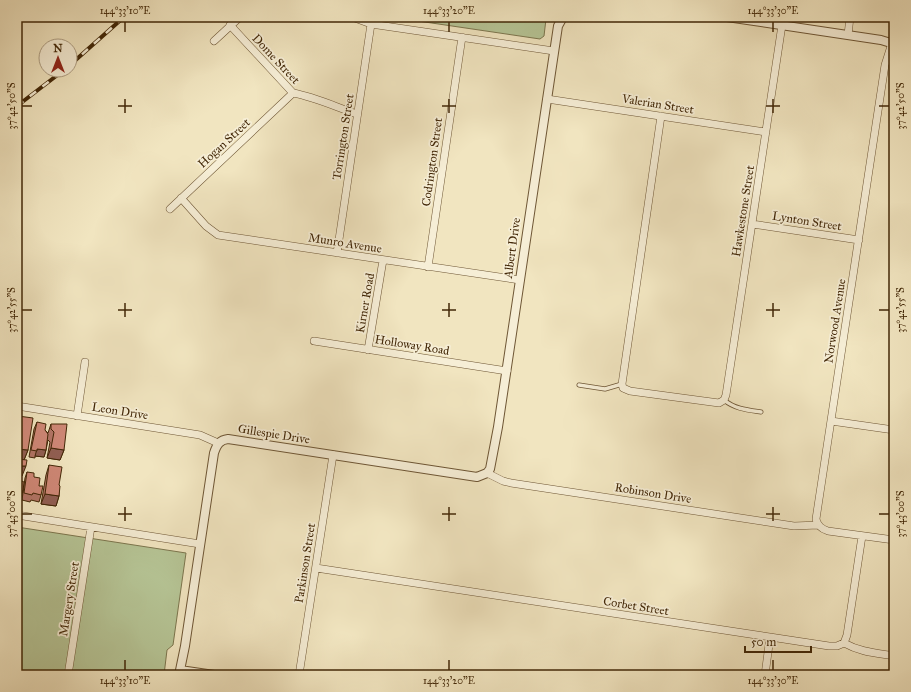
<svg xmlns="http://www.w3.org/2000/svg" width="911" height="692" font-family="'IM FELL Great Primer',serif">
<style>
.green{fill:#b6c596;stroke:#7c764e}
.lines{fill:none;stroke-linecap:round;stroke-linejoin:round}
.service-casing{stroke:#6e5635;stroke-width:5}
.minor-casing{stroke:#6e5635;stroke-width:8}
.tertiary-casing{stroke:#6e5635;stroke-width:10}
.service{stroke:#f6eed6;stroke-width:3.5}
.minor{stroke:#f6eed6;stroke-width:7}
.tertiary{stroke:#f6eed6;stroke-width:8}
.rail-casing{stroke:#422707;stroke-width:4}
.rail{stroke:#f6eed6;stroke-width:2.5;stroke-dasharray:8;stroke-linecap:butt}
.wall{fill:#b27566;stroke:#422707}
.shaded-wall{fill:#915f53;stroke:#422707}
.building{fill:#cf8877;stroke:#422707}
.ticks{fill:none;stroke:#422707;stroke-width:1.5}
.labels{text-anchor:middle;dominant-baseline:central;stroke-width:3.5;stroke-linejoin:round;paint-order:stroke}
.street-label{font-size:12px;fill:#422707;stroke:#f6eed6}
.neatline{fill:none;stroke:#422707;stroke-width:1.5}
.ticks-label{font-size:10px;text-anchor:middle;fill:#422707}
</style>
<rect width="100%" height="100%" fill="#f1e5c0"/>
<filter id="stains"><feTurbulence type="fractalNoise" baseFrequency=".005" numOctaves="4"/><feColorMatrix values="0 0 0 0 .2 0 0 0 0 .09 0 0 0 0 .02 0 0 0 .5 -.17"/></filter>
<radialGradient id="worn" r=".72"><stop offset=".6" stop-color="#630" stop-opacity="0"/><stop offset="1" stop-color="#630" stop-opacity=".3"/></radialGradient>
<path class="green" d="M391,17H546V19L544,36L540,39Z
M17,527L186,553L173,645L167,650L164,675H17Z"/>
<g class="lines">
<g class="service-casing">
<path id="service" d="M579,385L605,389L622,384
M724,400C735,409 747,410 761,412"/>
</g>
<g class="minor-casing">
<path id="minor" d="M352,17L371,24L554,51
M230,25L293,93C315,97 336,107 357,114
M848,35L850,17
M214,41L240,17
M892,43L885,65L816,519C817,526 822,529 828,531L894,540
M547,99L766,132
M661,116L622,384L623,388L630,391L719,403L724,400L726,395L782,25
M181,198L206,226L218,235L520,280
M170,209L293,93
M752,224L859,240
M337,253L371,24
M428,267L462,37
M314,341L507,371
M368,350L383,260
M17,406L200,435L218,443
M77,416L85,362
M831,421L894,430
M487,473L503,481L511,483L794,526L818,525
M17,515L200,544
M316,568L829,646H837L844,643L847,635L862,536
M844,643C860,652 876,653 894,656
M68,675L91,527
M299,675L333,455
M765,675L770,637"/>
</g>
<g class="tertiary-casing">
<path id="tertiary" d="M727,17L881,40L894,44
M180,670L214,675
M179,675L185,646L214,453C217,444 220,440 228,439L477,477L487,473L490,469L498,427L558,26L563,17"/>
</g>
<use href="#service" class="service"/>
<use href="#minor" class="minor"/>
<use href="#tertiary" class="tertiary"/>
<g class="rail-casing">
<path id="rail" d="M70,65L124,17
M17,106L64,70"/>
</g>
<use href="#rail" class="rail"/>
</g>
<path class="wall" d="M18,416L28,450L24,460L22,476H20L19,480L23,491L19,501H17V418Z
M37,422L48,433L51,424L64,450L60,460L47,458L50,442L48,440L46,450L44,457L35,456V458L29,457L34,429Z
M49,465L59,485V496L56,506L41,504L46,475Z
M27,472L34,477L39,486L41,495L39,502L31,500L30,502L22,500L25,478Z"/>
<path class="shaded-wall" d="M17,426H20L17,434Z
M51,448L64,450L60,460L47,458Z
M17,449L28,450L24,460L17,459Z
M37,449L46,450L44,457L35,456Z
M21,466H26L22,476H18Z
M45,494L59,496L56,506L41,504Z"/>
<path class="building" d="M18,416L33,418L28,450L17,449V440L20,426H17Z
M37,422L46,424L45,430L48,434L46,450L37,449V451L31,450Z
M51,424H67L64,450L51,448L54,432L51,429Z
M17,459L27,460L26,466H21L19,480L24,482L23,491L17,490Z
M49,465L62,467L59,485L60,486L59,496L45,494Z
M27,472L34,473V477L40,478L39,486H43L41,495L33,493L32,495L24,493Z"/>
<path class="ticks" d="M125,22V32M449,22V32M773,22V32M125,99V113M449,99V113M773,99V113M22,106H32M118,106H132M442,106H456M766,106H780M879,106H889M125,303V317M449,303V317M773,303V317M22,310H32M118,310H132M442,310H456M766,310H780M879,310H889M125,507V521M449,507V521M773,507V521M22,514H32M118,514H132M442,514H456M766,514H780M879,514H889M125,660V670M449,660V670M773,660V670"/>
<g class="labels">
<g class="street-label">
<text transform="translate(276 59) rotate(47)">Dome Street</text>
<text transform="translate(658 104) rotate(9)">Valerian Street</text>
<text transform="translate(343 137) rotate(-81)">Torrington Street</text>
<text transform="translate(224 143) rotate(-43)">Hogan Street</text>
<text transform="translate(432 162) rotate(-82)">Codrington Street</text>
<text transform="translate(743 211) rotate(-81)">Hawkestone Street</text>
<text transform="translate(807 221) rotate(9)">Lynton Street</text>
<text transform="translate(345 243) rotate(9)">Munro Avenue</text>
<text transform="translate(512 248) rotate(-82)">Albert Drive</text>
<text transform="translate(365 303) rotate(-80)">Kirner Road</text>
<text transform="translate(835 321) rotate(-81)">Norwood Avenue</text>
<text transform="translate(412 345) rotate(9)">Holloway Road</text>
<text transform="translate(120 411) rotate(9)">Leon Drive</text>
<text transform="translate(274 434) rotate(9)">Gillespie Drive</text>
<text transform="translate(653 493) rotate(9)">Robinson Drive</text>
<text transform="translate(305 563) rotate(-81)">Parkinson Street</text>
<text transform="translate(69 599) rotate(-81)">Margery Street</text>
<text transform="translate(636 606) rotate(9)">Corbet Street</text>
</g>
</g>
<rect width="911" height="692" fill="none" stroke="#f1e5c0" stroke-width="44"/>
<g transform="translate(58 58)"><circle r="19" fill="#f6eed6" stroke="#ae9e83"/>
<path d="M0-3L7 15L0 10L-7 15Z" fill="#8f2418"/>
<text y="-6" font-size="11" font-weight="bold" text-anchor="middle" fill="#422707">N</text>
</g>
<path d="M745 646v6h66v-6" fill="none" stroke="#422707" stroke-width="2"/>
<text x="751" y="646" font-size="12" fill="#422707" stroke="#f6eed6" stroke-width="3" paint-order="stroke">50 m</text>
<rect x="22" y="22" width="867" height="648" class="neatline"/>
<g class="ticks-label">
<text x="125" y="14">144°33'10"E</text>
<text x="449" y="14">144°33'20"E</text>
<text x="773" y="14">144°33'30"E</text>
<text transform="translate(11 106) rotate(-90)" y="4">37°42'50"S</text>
<text transform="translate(900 106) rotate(-90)" y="4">37°42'50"S</text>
<text transform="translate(11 310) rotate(-90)" y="4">37°42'55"S</text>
<text transform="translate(900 310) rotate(-90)" y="4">37°42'55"S</text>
<text transform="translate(11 514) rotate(-90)" y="4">37°43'00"S</text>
<text transform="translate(900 514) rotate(-90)" y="4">37°43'00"S</text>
<text x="125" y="684">144°33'10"E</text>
<text x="449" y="684">144°33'20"E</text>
<text x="773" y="684">144°33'30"E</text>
</g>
<rect width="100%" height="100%" filter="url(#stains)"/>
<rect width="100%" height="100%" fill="url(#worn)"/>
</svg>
